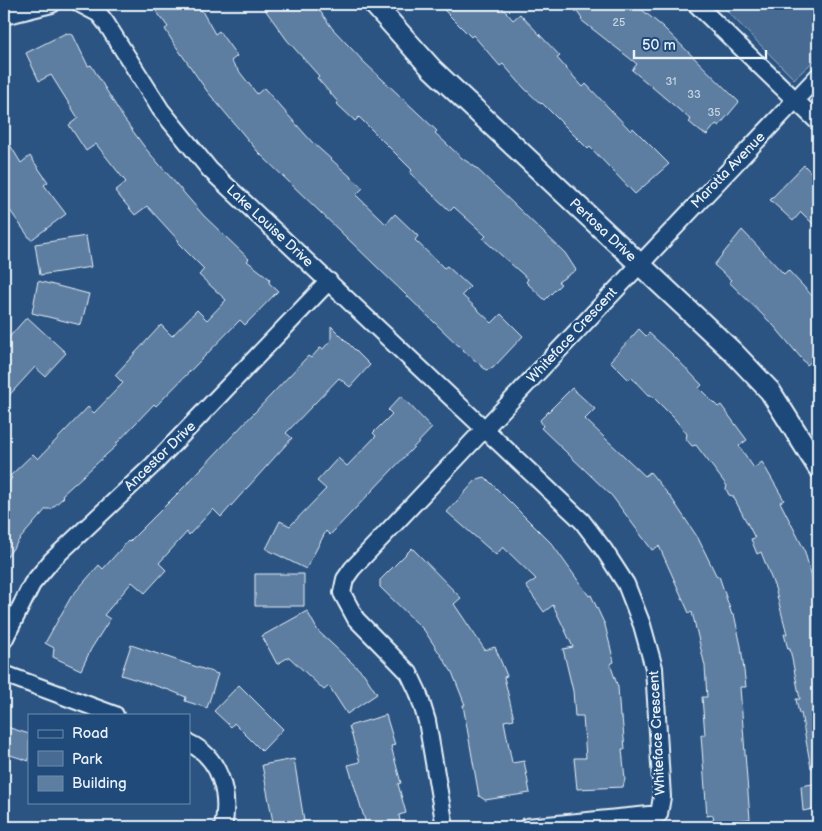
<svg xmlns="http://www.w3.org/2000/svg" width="822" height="831" font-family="'Balsamiq Sans',sans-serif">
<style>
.green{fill:#476b93;stroke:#98aec6}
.building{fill:#5d7da1;stroke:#e8f1f8}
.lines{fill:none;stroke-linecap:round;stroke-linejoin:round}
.minor-casing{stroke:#e8f1f8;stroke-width:20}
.tertiary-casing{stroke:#e8f1f8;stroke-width:24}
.minor{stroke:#1f4a7a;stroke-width:16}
.tertiary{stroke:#1f4a7a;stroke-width:20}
.labels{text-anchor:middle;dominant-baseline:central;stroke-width:5;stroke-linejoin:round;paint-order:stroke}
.number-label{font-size:11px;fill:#c5d4e2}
.street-label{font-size:14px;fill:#e8f1f8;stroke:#1f4a7a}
</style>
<rect width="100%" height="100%" fill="#2b5482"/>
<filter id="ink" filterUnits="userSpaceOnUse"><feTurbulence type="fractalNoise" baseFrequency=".02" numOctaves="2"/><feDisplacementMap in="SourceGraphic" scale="10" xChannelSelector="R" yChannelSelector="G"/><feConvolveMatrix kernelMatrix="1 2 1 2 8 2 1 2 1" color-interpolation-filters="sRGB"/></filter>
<g filter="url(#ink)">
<path class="green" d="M720,4H818V57L794,79Z"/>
<path class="building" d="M151,4H198L215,34L219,31L237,56L231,61L257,94L264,88L312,142L363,188L356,195L386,224L395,214L418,236L415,240L444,268L447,266L470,287L462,295L492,323L501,314L523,336L493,368L486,370L462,349L259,153L207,91L173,42L165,29L168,27Z
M261,4H315L332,28L364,62L437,131L435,133L463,159L474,166L565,253L576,270L558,282L561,284L545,300L526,282L528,279L483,239L486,236L454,207L450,211L410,173L412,170L359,117L355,121L337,104L338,102L317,78L319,76L287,40Z
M438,4H499L513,20L520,14L560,56L557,58L583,87L586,84L631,131L633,128L669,164L635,194L590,147L588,149L542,103L541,104L524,88L503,64L500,66L473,35L471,37Z
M567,4H635L663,27L739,102L719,126L716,124L707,135L701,132L689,122L691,120L632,70L637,64L581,20L582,19L578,13Z
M66,33L73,35L88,66L91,65L124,119L146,149L204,216L249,259L247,261L270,279L269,283L278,291L245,325L240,320L156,406L154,404L116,444L117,445L62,495L64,497L51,509H46L19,540L4,561V487L12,478L10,476L33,454L38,459L88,407L94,413L123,383L115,375L161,325L172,336L197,310L207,320L226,300L199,275L204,269L177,242L179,241L147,206L135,215L115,191L126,182L96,144L86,151L69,125L78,118L51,75L39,81L26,53Z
M4,135L21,163L30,156L48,182L44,185L66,214L31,240L4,202Z
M804,165L818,180V229L801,212L793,221L770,200Z
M742,230L784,274L788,270L818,302V356L807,365L774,326L729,282L731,280L714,265Z
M86,236L91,267L40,275L35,244Z
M38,281L89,294L81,325L32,313Z
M27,317L66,353L45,376L35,367L4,401V343Z
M331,326L370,365L350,387L339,378L286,433L292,438L221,517L213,509L189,535L187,532L159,563L166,570L145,593L132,582L104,615L110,619L91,649L81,670L53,657L54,648L45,643L71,597L99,565L103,569L128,541L129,542L184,487L308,356L311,358L320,348L323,349L331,340Z
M639,329L646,336L649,333L672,354L702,385L699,388L718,407L721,405L747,440L739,446L754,468L762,462L784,500L780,502L804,549L818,599V767L811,768L801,713L799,714L796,699H800L790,649H788L784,634H787L775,588L761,552L757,554L751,539L755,538L733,496L729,495L726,489L727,486L696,445L692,446L686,439L687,434L674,418L651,395H648L631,377L629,380L610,361Z
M572,388L595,409L585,419L645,476L650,472L672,499L698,538L717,577L719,576L732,615L734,614L741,646L746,687H740L750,819L714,824L713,815L707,816L701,735H705L702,697H707L705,666L692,612L689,613L659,546L652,550L612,496L541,428L543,426L540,420Z
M401,396L432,428L330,535L326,531L306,569L266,549L280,521L290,526L326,489L317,481L338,458L347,466L376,436L373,433L392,414L388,410Z
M485,477L552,544L589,596L591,595L605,625L614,662L610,664L618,687L620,717H622L625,749H622L625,779L623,787L577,789L574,758H586L583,716H575L573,691L563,649L573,647L553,605L544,612L526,586L536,579L503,547L496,555L447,512L477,479Z
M412,548L461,598L454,604L485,650L495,647L507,676L504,677L514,719L504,721L512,763L524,761L530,793L485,800L479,796L463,705H465L452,672L424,630L380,587V580Z
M255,574H304V606H255Z
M307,611L318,631L364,674L377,694L347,714L329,686L324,690L289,657L277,664L262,636Z
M131,645L218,674L207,708L185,701L186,697L169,690L121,675Z
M239,685L283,729L262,751L234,723L231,727L214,711Z
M386,715L395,745L391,746L401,783L398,784L406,813L399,815L401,827H367L348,765L360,762L349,726Z
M4,726L29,734V761L4,753Z
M294,759L305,827H274L262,765Z
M818,783V808L803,811L801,786Z"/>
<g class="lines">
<g class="minor-casing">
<path id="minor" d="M80,4L99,14L106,23L161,110L210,170L582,521L604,550L626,584L642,625L654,668L662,797L659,814L527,827
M696,4L818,122
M4,16L52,4
M4,640L32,584L52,560L153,465L329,281
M4,674L115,715
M189,743C221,758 230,795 223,827
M445,827L427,721L418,692L409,673L356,619L342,593L345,579L352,569L818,76"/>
</g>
<g class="tertiary-casing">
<path id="tertiary" d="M374,4L432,69L733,352L770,391L818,467"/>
</g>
<use href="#minor" class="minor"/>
<use href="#tertiary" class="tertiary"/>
</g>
</g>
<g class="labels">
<g class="number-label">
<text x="619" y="22">25</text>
<text x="671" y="81">31</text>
<text x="694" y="94">33</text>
<text x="714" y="112">35</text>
</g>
<g class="street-label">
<text transform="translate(728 170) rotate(-46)">Marotta Avenue</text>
<text transform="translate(270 226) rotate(43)">Lake Louise Drive</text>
<text transform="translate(603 230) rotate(43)">Pertosa Drive</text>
<text transform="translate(572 335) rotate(-47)">Whiteface Crescent</text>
<text transform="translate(160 456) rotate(-44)">Ancestor Drive</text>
<text transform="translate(657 733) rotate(-93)">Whiteface Crescent</text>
</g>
</g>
<rect width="822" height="831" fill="none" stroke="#1f4a7a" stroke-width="20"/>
<rect x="10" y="10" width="802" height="811" fill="none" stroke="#e8f1f8" stroke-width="2" filter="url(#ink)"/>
<rect x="28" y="714" width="162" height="90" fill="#1f4a7a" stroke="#6f8dac"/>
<rect x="38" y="730" width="25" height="8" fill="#1f4a7a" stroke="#6f8dac"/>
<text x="72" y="738" font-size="15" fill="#e8f1f8">Road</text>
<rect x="38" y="751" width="25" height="15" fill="#476b93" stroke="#6f8dac"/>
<text x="72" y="764" font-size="15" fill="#e8f1f8">Park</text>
<rect x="38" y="776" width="25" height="15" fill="#5d7da1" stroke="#6f8dac"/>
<text x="72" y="788" font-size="15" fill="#e8f1f8">Building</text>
<path d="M634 50v8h132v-8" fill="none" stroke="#e8f1f8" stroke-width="2.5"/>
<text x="642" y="50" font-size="15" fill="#e8f1f8" stroke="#1f4a7a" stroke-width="4" paint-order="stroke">50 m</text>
</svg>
